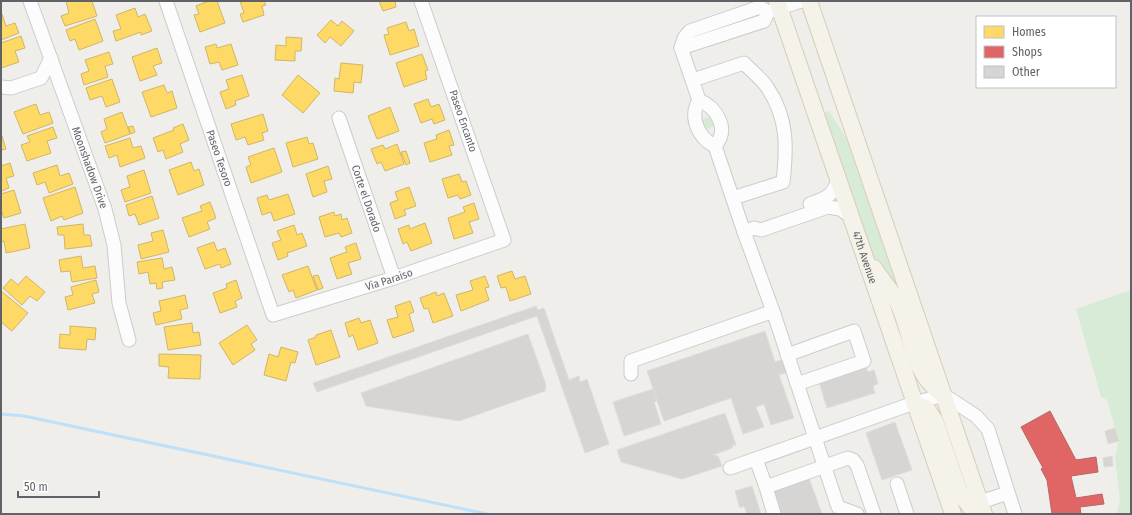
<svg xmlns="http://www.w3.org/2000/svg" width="1132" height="515" font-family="'Fira Sans Condensed',sans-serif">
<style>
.green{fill:#d8ebd6}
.homes{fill:#ffd966;stroke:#cfb667}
.shops{fill:#e06666;stroke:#b96567}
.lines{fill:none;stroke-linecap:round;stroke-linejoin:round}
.stream{stroke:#bfe0f9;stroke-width:3}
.building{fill:#d6d5d3;stroke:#deddd9}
.minor-casing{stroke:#cbcccc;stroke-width:15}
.major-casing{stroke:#d7ceb8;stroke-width:18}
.minor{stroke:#fdfcfc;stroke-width:13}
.major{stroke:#f4f2e9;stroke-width:16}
.labels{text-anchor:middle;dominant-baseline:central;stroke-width:4;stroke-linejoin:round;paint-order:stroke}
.street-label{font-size:11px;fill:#5f6368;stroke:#fff}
</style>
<rect width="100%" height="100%" fill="#efeeea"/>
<path class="green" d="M829,111L846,138L896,283L891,285L874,258L824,113Z
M702 123a6 6 0 1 1 12 0a6 6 0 1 1-12 0Z
M1131,290V514H1117L1120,499L1115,457L1119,441L1107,400L1101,397L1076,309Z"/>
<path class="homes" d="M66,1H92L97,16L65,26L61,16L69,13Z
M209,1H217L225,23L200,32L194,15L199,14L196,6Z
M240,1H264L266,5L262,6L264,15L243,22L240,14L244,13Z
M379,1H395L396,7L383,11Z
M135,8L138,17L145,14L152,31L141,35V32L116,41L113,31L121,29L116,15Z
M2,14L6,26L15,23L19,33L1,40Z
M95,19L103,41L79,50L75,39L70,41L66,30Z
M331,20L338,26L342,21L354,31L341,46L330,37L325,43L317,35Z
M406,22L409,31L414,29L419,46L390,55L384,35L389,34L387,28Z
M21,36L25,48L15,51L19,62L1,68V43Z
M286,37L302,38L301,51H295V61L275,60L276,45L286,46Z
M216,44L217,48L231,44L238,65L222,70L219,62L210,64L205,47Z
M157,48L162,63L153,66L157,75L140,81L132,57Z
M109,52L113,64L105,66L108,77L84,85L81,74L89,71L85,60Z
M422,54L428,70L425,71L427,79L404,87L396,63Z
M341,63L363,65L361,83L354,82L353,93L334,91L335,78L339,79Z
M242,75L249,96L235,101L236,105L226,109L220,92L229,89L226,80Z
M298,75L320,93L303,113L282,95Z
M112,79L120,102L106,107L102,96L90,100L86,88Z
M164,85L167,93L172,91L177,108L151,117L142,92Z
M428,99L431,107L439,104L445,120L434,124L432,119L421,123L414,104Z
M36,104L40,115L49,112L53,123L23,134L14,112Z
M390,107L399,131L377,139L368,116Z
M122,112L130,134L105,143L101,132L107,129L104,119Z
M263,114L268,131L262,133L264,140L248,145L245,137L236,140L231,124Z
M183,124L189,140L180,144L183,152L166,159L163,150L158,152L153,138L174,130L173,128Z
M133,126L135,132L131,134L128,127Z
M53,127L57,138L47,141L51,153L27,161L21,145L30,142L27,136Z
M449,130L454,145L449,146L452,155L430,162L424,143L437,139L436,135Z
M2,136L6,149L1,150V137Z
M307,137L309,144L313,143L318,159L293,167L286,143Z
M130,138L133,148L141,146L145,158L120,167L117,155L109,158L105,146Z
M397,144L404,164L385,171L381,162L377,164L371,149L383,145L385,149Z
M274,148L282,172L251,183L246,167L251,165L248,157Z
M406,151L410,163L406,165L401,152Z
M191,162L194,171L199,169L204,185L178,195L169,170Z
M10,163L14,176L6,178L9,188L1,191V166Z
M57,165L60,176L69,173L73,184L49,193L45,182L37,185L33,173Z
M328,166L332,179L324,181L327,192L313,197L306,174Z
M144,170L151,193L125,202L121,190L130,187L127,176Z
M459,174L462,182L466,181L471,195L460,199L458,195L448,198L442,179Z
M75,187L83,213L64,220L62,216L51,221L43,198Z
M409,187L416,206L404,210L406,215L395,219L390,203L398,200L395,192Z
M14,190L21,213L4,218L1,209V194Z
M288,194L295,214L274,221L271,212L262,215L257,198L267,195L269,200Z
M152,196L159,218L139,225L135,214L129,216L126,205Z
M210,202L216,218L207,222L210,229L189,237L182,218L202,211L200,206Z
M474,203L479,219L469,222L473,233L454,239L448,218L465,212L463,207Z
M334,212L335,216L341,214L342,220L347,218L352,233L341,237L339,233L325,237L319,217Z
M425,223L432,243L411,251L407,242L403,244L398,229L409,225L410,229Z
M25,224L30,248L6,253L4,241L1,242V229Z
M83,224L84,235H90L92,246L65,249L64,235H58L57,227Z
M294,225L297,235L302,233L307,246L287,253L288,256L278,260L272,243L281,240L277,231Z
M163,230L169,252L141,259L138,245L153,241L151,233Z
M214,242L217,251L225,248L231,264L221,268L220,264L205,269L197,248Z
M356,243L361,259L348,263L352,274L337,279L330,258L347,252L345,247Z
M81,256L83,268L95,266L97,278L72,282L70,271L61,272L59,260Z
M162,258L164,269L172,267L175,280L162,282L163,288L157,289L156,283L150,284L148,272L139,274L137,262Z
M308,266L317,290L296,298L293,290L289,292L282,275Z
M512,271L515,279L525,276L531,294L510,301L506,287L501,288L497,276Z
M318,275L323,288L318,290L313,276Z
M26,276L45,292L37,301L30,296L22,305L3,288L11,279L18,285Z
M485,276L489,287L485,288L489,300L461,311L456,295L473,290L470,281Z
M96,280L99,292L92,294L95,303L68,310L65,297L73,295L71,287Z
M236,280L242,298L235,301L237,307L220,313L213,293L227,288L226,284Z
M1,291L28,313L12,331L1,322Z
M436,292L437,296L444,293L453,316L433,323L428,308L424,309L420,298Z
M185,295L188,308L180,310L182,319L156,325L153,313L161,311L159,301Z
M410,301L414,312L409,314L414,331L393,338L387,320L398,317L395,306Z
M359,318L361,323L370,320L378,343L358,350L353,335L349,337L345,323Z
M192,323L193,333L199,332L201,345L168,350L164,327Z
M247,325L257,340L251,344L255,350L233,365L219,343Z
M70,326L96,328L95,340L87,339L86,350L59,348L60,334L70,335Z
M331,330L340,357L316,365L308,340L316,337V335Z
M281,347L298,352L295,363L291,362L286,381L264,375L269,354L278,357Z
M159,354L201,355L200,379L168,378L169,367L159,366Z"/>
<path class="shops" d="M1050,411L1076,460L1096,457L1098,472L1071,476L1076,498L1102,494L1104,504L1080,507L1081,514H1052L1047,480L1041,469L1043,468L1021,427Z"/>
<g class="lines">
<path class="stream" d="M1,414L24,416L487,514"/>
</g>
<path class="building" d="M536,306L538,310L544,308L569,380L579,376L580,382L587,379L609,444L585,453L537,316L317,392L313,383Z
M765,331L775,362L784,359L788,372L779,375L794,418L771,425L764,404L756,407L764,427L743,434L731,398L664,421L647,371Z
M528,334L546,385L545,391L459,421L366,406L361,393Z
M866,367L868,372L874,370L878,384L873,386L875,393L827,408L819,382Z
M653,389L657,401L654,402L661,424L624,436L613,402Z
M725,413L736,445H733L732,448L713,455L718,456L722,466L682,479L621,462L617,450Z
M895,422L912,470L882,480L866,433Z
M1115,428L1119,441L1108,444L1105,431Z
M1112,456L1113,466L1104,467L1103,458Z
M809,478L822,514H782L774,491Z
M752,486L761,514H747L744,506L740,508L735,491Z"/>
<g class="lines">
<g class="minor-casing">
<g id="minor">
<path id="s1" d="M30,1L105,209L114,245L119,303L129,340"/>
<path id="s2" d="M166,1L273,315L394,278L504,240L421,1"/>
<path d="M681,48L764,21L768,12L801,1"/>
<path d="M693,80L744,63C751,71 761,78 767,87C788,118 787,147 783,182L733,198"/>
<path d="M1,87L11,88L41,78L51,58"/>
<path d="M699,100C689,117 698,138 715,146L744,232"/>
<path id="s3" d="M339,118L394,278"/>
<path d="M715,146C730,129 717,108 699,100L681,48L684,38L690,31L760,7L768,12"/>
<path d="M810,204C826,198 832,197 838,180"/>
<path d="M774,314L744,232L754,228L761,230L828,207L840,209L850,216"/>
<path d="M787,355L854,331L864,361L797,384"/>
<path d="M631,374V361L768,313L774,314L838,507L857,514"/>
<path d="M756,459L766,487"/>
<path d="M730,468L914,403L944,395L976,416L988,429L1015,514"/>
<path d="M897,484L907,514"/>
<path d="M980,502L1008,493"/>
<path d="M774,514L766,487L848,458L853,460L857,465L874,514"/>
</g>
</g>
<g class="major-casing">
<g id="major">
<path id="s4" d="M777,1L953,514"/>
<path d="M809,1L984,514"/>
<path d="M874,268C881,279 890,289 897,301C914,334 909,370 942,394"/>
<path d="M914,403L927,409L935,421L959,491L975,514"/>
</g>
</g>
<use href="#minor" class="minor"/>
<use href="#major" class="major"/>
</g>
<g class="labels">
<g class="street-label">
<text transform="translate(463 121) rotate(71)">Paseo Encanto</text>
<text stroke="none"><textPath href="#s2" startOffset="166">Paseo Tesoro</textPath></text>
<text stroke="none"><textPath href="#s1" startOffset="177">Moonshadow Drive</textPath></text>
<text stroke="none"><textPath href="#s3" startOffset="85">Corte el Dorado</textPath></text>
<text stroke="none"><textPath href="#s4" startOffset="271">47th Avenue</textPath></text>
<text stroke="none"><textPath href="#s2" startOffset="453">Via Paraiso</textPath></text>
</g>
</g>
<rect width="1132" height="515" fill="none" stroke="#5f6368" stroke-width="4"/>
<rect x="976" y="16" width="140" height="72" fill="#ffffff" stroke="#bfc1c3"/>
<rect x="984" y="26" width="20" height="12" fill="#ffd966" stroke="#bfc1c3"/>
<text x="1012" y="36" font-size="12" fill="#5f6368">Homes</text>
<rect x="984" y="46" width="20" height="12" fill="#e06666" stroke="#bfc1c3"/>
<text x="1012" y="56" font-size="12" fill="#5f6368">Shops</text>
<rect x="984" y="66" width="20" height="12" fill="#d6d5d3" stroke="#bfc1c3"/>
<text x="1012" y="76" font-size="12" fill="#5f6368">Other</text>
<path d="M18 491v6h81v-6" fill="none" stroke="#5f6368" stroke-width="2"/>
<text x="24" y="491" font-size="12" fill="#5f6368" stroke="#ffffff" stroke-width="3" paint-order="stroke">50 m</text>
</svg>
